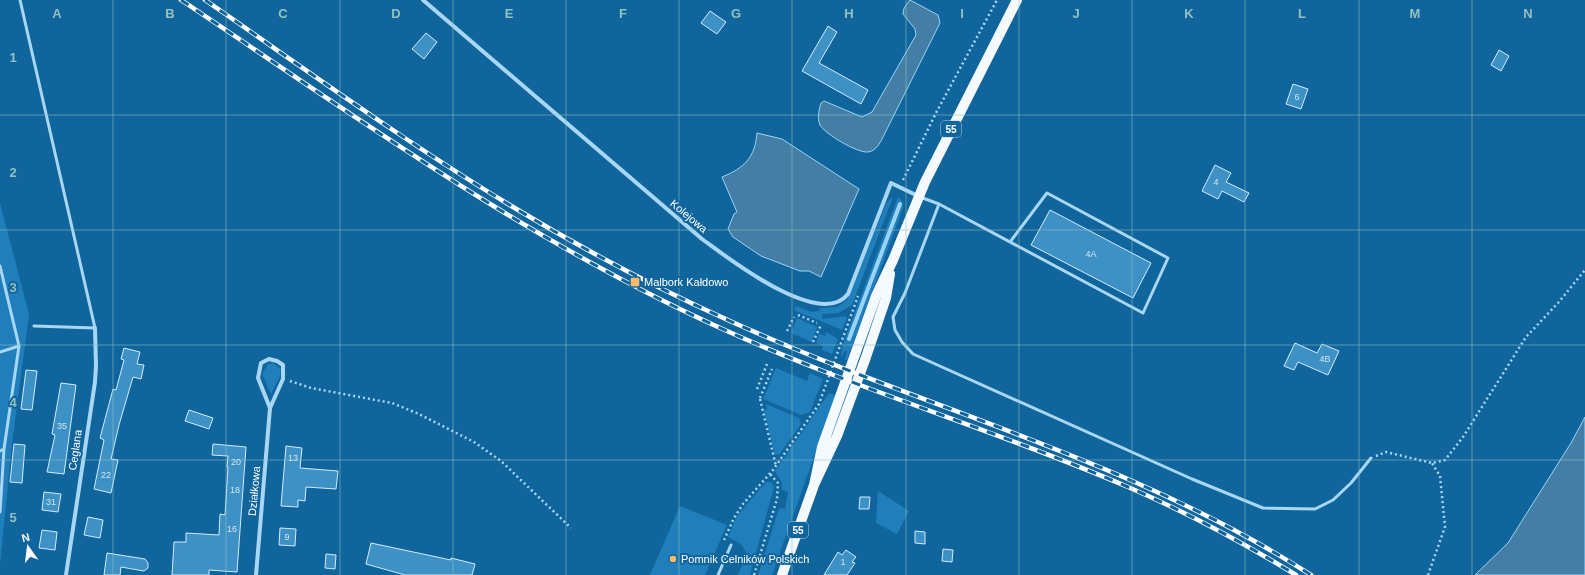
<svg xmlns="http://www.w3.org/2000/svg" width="1585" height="575" font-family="Arial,sans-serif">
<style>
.green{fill:#207fba}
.water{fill:#447ea5;stroke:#99d4f8}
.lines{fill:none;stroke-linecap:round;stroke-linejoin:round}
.stream{stroke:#99d4f8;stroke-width:4}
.building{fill:#3e91c5;stroke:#d0ecfe}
.path{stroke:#a7d7f4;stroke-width:2.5;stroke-dasharray:2 3;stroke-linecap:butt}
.service{stroke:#a7d7f4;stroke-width:3}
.minor{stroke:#a7d7f4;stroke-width:4}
.primary{stroke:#f5faff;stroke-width:10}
.rail-casing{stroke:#fff;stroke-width:4.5}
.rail{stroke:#11659d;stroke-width:3;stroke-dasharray:9;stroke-linecap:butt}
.grid{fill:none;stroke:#93c1be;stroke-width:1;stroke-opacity:0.55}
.poi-dot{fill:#ffbc6b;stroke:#11659d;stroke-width:1.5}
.labels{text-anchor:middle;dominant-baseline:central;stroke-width:4;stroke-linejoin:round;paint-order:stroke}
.number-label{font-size:9px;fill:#cfe4f0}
.shield{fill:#11659d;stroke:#b8d1e2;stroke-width:1}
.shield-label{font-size:10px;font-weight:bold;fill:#fff}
.street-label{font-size:11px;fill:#fff;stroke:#11659d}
.poi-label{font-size:11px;fill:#fff;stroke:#11659d;text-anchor:start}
.grid-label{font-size:13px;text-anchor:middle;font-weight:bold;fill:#93c1be;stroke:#11659d;stroke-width:4;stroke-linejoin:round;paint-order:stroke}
</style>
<rect width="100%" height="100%" fill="#11659d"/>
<path class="green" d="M893,197L852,305L839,313L822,314V319L845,316L847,318L842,330L794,310L796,306L811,312L819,311L820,308L837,307L847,300L887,202Z
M898,197L903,202V208L847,360L845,359L847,351H845L841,358L842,347Z
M0,203L29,314L12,444L0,564Z
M797,318L817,327L812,342L791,333Z
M826,332L838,339L832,354L822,350L823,346L816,343L819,334L825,336Z
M273,363L281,369L280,376L271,394L262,374L268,364Z
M776,368L807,381L810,373L823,379L810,412L801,415L763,399Z
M829,393L836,395L772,575H758L779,508L785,509L788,492L782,490V483L775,471Z
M766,404L799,418L801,424L779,455L775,454L764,411L767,409Z
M766,482H771L774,487L750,575H738L747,554L741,544L728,537L737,516Z
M878,491L909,511L897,534L876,523Z
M680,506L727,525L705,575H650Z"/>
<path class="water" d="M910,0L938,15L940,23L883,137C880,143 876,151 868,152C857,153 825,134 820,125C817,118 819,110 821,103L824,101L862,117L872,112L916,35L915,29L903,14L904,8Z
M757,133L782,139L859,189L821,277L809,271H800L761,256L733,237L728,229L734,214L737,212L722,177C744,168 755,158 757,133Z
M1585,417V575H1475L1508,543L1571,443Z"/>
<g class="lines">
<path class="stream" d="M849,339L900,204"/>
</g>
<path class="building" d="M710,11L726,22L717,34L701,23Z
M828,26L837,32L819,63L868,90L861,104L802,71Z
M426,33L437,42L424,59L412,49Z
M1499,50L1509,56L1501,71L1491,65Z
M1293,84L1308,89L1301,109L1286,104Z
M1215,165L1231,173L1226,182L1249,193L1244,202L1222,191L1218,199L1202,191Z
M1050,210L1151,263L1133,298L1031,245Z
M1295,343L1317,353L1322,344L1339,351L1328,375L1298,362L1294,370L1284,366Z
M124,348L140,352L137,364L144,365L141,379L133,377L119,425L111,459L118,460L111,493L94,489L104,440L100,438L113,389L116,390L124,360L121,359Z
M26,370L37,371L32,410L21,409Z
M61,383L76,385L64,474L47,472L55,435L52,434Z
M189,410L213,418L209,429L185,421Z
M14,444L25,445L22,483L10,482Z
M213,444L246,447L237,572L209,570V575H172L174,542H186V533L219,535L220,514L225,515L228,467H227L228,456L212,455Z
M286,446L302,448L300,468L338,471L336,489L306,487L305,501L298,500V507L281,506Z
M44,492L61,494L58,512L42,510Z
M860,497H870L869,509H859Z
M88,517L103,520L100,538L84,535Z
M280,528L296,529L295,546L279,545Z
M42,530L57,532L55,550L39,548Z
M915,531L925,532V544L915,543Z
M371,543L451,560V558L475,564L472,575H405L366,564Z
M943,549L953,550L952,562L942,561Z
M846,550L856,557L852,562L855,563L847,575H824L838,552L842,555Z
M107,553L145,559L148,563V568L144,571L121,567L120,575H104Z
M326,554L336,555L335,569L325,568Z"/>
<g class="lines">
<path class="path" d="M903,180L937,111L997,0
M798,315L817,323
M787,331L794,317
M813,342L821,325
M290,381L311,388L392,403L419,414L474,442L501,461L571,528
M757,389L767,364
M760,398L772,369
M760,399L776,466
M1376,456L1386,452L1432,463L1445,460L1463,437L1526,337L1558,303L1585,270
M724,540L734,518L743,504L773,470L819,404L858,296
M754,575L777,499L778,483L770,474
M1428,575L1445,527L1440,476L1432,463"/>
<path class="service" d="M20,0L95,328L34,326
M920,197L939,204L1143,313L1168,258L1047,193L1010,242
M939,204L905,293L893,317L895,330L902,342L913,354L1192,479L1263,508L1315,509L1333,500L1351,483L1371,458
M0,266L19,346L4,449L0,451
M0,352L19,346
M0,512L4,449
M718,575L731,545"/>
<path class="minor" d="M423,0L702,239C728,258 820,330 848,294L891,183L918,196
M66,575L95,382L96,366L95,328
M256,575L270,408L283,379V365L277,361L269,359L261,363L258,378L270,408"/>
<path class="primary" d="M814,485L822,447L876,296L893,260L925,182L1017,0
M782,575L814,485L837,436L866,357L886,298L890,274"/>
<g class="rail-casing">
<path id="rail" d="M181,0C358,118 532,244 727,331C858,390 996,430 1128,487C1186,512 1242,542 1296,575
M205,0C305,69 404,141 508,204C579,247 654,287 730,321C924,409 1131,459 1311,575"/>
</g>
<use href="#rail" class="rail"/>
</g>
<path class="grid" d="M113,0V575M226,0V575M340,0V575M453,0V575M566,0V575M679,0V575M792,0V575M906,0V575M1019,0V575M1132,0V575M1245,0V575M1359,0V575M1472,0V575M0,115H1585M0,230H1585M0,345H1585M0,460H1585"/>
<g class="poi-dot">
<rect x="630" y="277" width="10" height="10" rx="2"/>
<circle cx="673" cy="559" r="4"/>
</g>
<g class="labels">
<g class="number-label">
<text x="1297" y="97">6</text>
<text x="1216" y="182">4</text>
<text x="1091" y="254">4A</text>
<text x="1325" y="359">4B</text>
<text x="62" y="426">35</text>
<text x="293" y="458">13</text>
<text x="236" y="462">20</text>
<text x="106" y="475">22</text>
<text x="235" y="490">18</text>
<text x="51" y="502">31</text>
<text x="232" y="529">16</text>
<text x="287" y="537">9</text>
<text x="843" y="562">1</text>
</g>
<g class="shield">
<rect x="941" y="121" width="20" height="16" rx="3"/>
<rect x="788" y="522" width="20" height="16" rx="3"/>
</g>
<g class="shield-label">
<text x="951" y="129">55</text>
<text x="798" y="530">55</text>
</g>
<g class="street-label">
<text transform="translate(689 216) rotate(40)">Kolejowa</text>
<text transform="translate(75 450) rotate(-82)">Ceglana</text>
<text transform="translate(254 491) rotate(-85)">Działkowa</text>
</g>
<g class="poi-label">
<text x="644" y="282">Malbork Kałdowo</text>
<text x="681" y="559">Pomnik Celników Polskich</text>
</g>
</g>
<g class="grid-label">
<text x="57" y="18">A</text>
<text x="170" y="18">B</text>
<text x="283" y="18">C</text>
<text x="396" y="18">D</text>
<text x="509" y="18">E</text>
<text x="623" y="18">F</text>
<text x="736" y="18">G</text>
<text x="849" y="18">H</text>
<text x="962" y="18">I</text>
<text x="1076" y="18">J</text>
<text x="1189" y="18">K</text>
<text x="1302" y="18">L</text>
<text x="1415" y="18">M</text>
<text x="1528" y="18">N</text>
<text x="13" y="62">1</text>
<text x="13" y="177">2</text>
<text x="13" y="292">3</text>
<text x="13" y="407">4</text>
<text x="13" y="522">5</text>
</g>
<g transform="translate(28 547) rotate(346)" stroke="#11659d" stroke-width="3" paint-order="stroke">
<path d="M0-3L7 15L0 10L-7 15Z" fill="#ffffff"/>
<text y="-6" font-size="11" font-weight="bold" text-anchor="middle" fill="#ffffff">N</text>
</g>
</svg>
